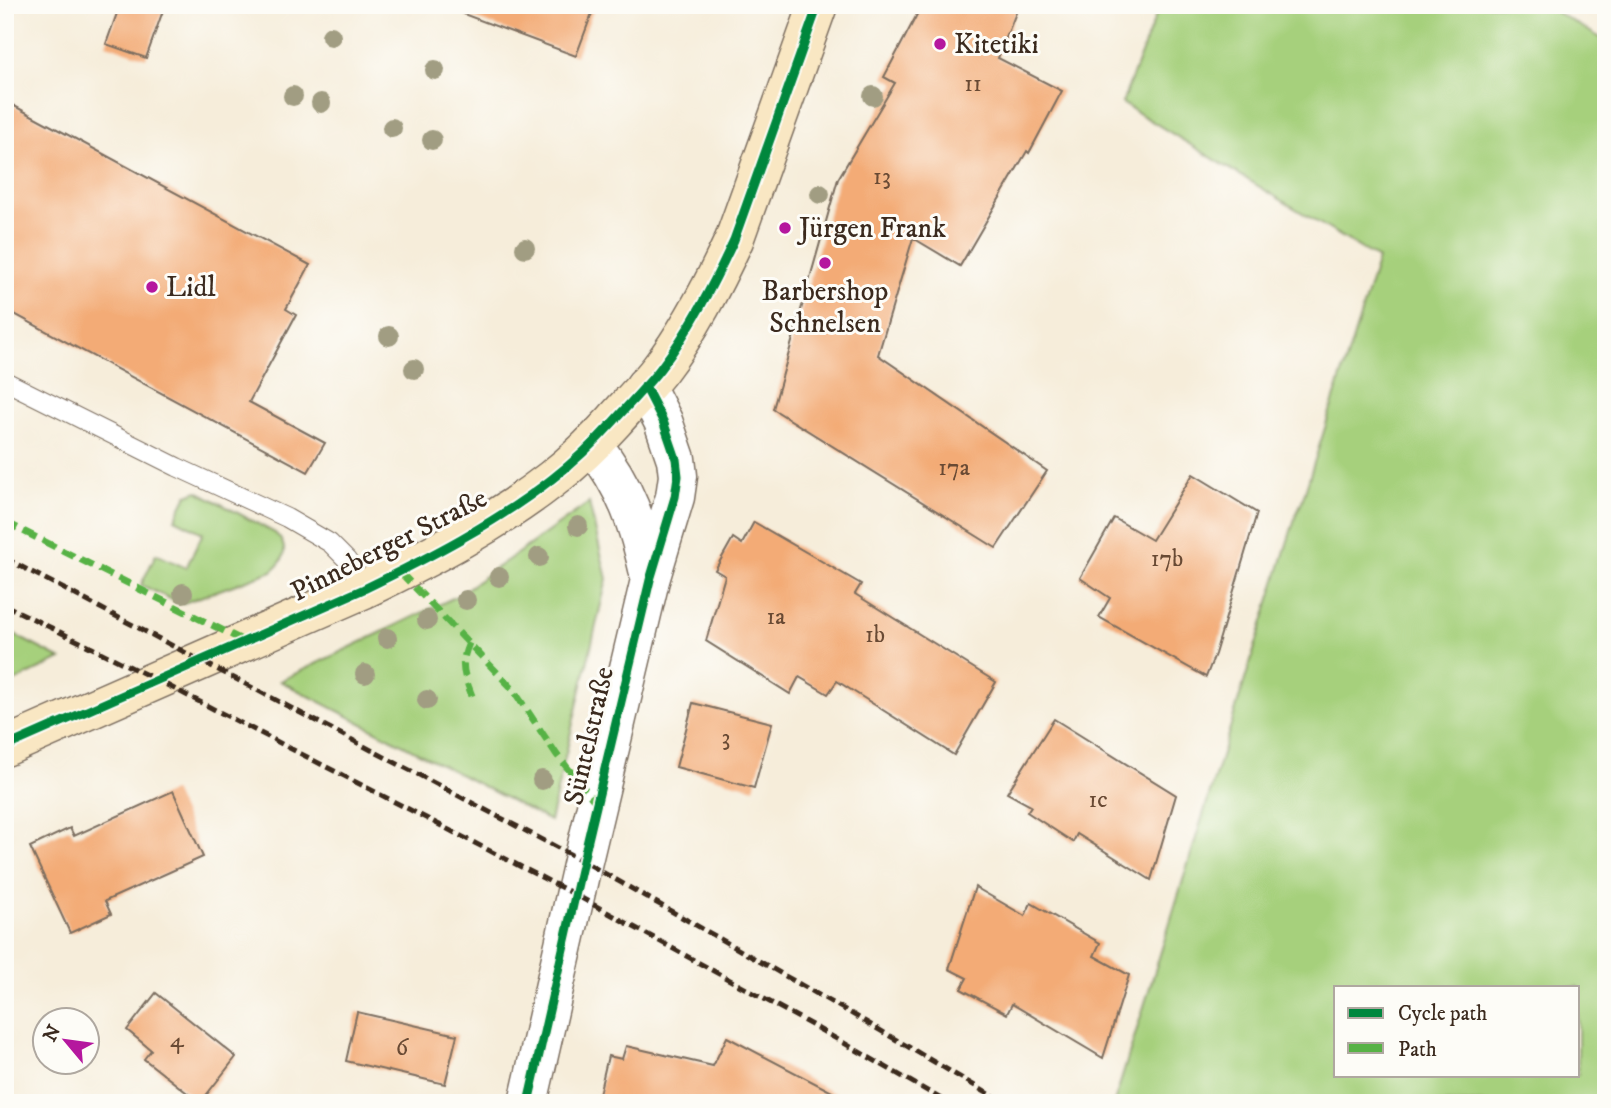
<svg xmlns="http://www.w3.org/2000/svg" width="1611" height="1108" font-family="'IM FELL DW Pica',serif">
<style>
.green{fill:#a6d07c;stroke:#707d4d;stroke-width:2;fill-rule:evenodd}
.building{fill:#f3ab76}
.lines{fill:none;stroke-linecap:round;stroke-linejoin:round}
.service-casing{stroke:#7c6e60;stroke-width:20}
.tertiary-casing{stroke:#7c6e60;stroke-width:41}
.secondary-casing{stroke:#7c6e60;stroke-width:41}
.service{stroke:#fff;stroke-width:18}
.tertiary{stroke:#fff;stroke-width:38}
.secondary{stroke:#f9e7c3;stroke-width:38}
.rail{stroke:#3b2a1e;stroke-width:5;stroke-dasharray:10 5;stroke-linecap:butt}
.quiet{stroke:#57b245;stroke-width:7;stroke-dasharray:14 7;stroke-linecap:butt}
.cycleway-casing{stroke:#fdfcf7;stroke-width:13}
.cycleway{stroke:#00873e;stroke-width:9}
.tree{fill:#a19d82}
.poi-dot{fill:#b5179e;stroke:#fdfcf7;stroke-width:2.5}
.labels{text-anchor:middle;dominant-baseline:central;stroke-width:6;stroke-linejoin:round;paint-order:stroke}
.number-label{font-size:24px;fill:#694a34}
.poi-label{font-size:28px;fill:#3b2a1e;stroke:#fdfcf7;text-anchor:start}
.street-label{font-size:28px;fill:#3b2a1e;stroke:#fdfcf7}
</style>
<rect width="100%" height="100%" fill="#fdfcf7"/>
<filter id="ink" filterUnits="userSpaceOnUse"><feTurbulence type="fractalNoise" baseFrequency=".0143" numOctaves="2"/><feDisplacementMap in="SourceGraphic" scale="14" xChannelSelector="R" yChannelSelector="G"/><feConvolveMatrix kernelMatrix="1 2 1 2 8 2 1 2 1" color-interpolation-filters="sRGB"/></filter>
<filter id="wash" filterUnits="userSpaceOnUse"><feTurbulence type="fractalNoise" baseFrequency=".00686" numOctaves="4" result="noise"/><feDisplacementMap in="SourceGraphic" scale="28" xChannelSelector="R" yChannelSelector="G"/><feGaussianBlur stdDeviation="1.57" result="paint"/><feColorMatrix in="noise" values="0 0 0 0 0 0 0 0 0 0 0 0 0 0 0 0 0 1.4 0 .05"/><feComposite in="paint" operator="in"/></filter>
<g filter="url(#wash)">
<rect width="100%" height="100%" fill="#f6edda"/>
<path class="green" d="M1160,5H1544L1606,41V1103H1114L1295,518L1302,501L1378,259L1122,103ZM1336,987H1578V1075H1336Z
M197,491L275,533C289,546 286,560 272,571L181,604L141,585L156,554L186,568L203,533L175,519L187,495Z
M589,503L607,579L550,821L280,681L455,597Z
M5,630L61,659L5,686Z"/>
<g id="blocks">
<path class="building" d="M120,5H165L146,58L106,44Z
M451,5H595L576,56L450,9Z
M922,5H1019L998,58L1062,91L1029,153L1027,151L960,266L913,238L878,355L1047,471L996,548L773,409L838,179L895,83L884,77Z
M5,101L310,265L286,309L296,315L249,402L325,443L308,472L5,309Z
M1193,474L1257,513L1215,654L1206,677L1099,617L1110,598L1080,578L1114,518L1152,540Z
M754,522L861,584L855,594L996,682L954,755L837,681L828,694L799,677L790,694L706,641L725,576L715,570L733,538L742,544Z
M693,703L772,723L754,788L676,767Z
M1054,719L1176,795L1151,880L1077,834L1073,842L1027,812L1031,806L1007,793Z
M173,791L203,857L105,901L111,914L70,933L30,847L70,828L74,836Z
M975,887L1025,916L1031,903L1100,943L1094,956L1129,975L1103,1058L1012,1004L1007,1014L961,989L967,978L949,969Z
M156,993L236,1057L200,1103L144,1059L151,1050L127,1030Z
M357,1012L457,1035L445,1084L346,1061Z
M727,1037L853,1103H597L608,1056L622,1059L626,1046L713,1066Z"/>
</g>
</g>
<g filter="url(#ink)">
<use href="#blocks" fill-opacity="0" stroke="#7c6e60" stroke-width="2"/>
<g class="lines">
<g class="service-casing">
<path id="service" d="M5,381L177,467L287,518L330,543L347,560L364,589"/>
</g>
<g class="tertiary-casing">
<path id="tertiary" d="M592,444C626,486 639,526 650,578
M528,1103L583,861L650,580L675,497L678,476L676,459L663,421L645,386"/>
</g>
<g class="secondary-casing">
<path id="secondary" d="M5,747L364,589C428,558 496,523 552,479C574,462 595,442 614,421C629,404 646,387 660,369C690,330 713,285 734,240L818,5"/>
</g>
<use href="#service" class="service"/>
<use href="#tertiary" class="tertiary"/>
<use href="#secondary" class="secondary"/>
<path class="rail" d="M5,558L583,861L854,1015L1004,1103
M5,605L157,680L576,895L844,1043L948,1103"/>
<path class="quiet" d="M5,522L244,641
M400,572L512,688L557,755L597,804
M469,643C459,666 464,674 472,696"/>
<g class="cycleway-casing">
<path id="cycleway" d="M5,747L364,589C428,558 496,523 552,479C574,462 595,442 614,421C629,404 646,387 660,369C690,330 713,285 734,240L818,5
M528,1103L583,861L650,580L675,497L678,476L676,459L663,421L645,386"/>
</g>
<use href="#cycleway" class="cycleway"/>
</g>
<g class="tree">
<circle cx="331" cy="36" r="10"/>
<circle cx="435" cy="70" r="10"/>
<circle cx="293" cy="96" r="10"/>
<circle cx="873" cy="96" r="10"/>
<circle cx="321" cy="103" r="10"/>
<circle cx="392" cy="128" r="10"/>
<circle cx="432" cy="140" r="10"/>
<circle cx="820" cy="194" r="10"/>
<circle cx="525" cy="248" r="10"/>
<circle cx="389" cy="336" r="10"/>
<circle cx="414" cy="369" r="10"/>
<circle cx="578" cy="526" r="10"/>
<circle cx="539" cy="557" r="10"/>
<circle cx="499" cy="577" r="10"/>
<circle cx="183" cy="593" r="10"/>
<circle cx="466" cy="600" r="10"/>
<circle cx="427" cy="620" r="10"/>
<circle cx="387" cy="638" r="10"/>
<circle cx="365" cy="674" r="10"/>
<circle cx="427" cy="700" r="10"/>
<circle cx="542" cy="780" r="10"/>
</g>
</g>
<g class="poi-dot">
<circle cx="940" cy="44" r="7"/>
<circle cx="785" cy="228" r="7"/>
<circle cx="825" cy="263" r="7"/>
<circle cx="152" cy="287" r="7"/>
</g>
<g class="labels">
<g class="number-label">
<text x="973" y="84">11</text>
<text x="882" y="177">13</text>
<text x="954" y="468">17a</text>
<text x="1167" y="559">17b</text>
<text x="776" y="617">1a</text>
<text x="875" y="635">1b</text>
<text x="726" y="738">3</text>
<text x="1098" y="800">1c</text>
<text x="177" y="1040">4</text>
<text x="402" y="1048">6</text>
</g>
<g class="poi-label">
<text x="954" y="44">Kitetiki</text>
<text x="799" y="228">Jürgen Frank</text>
<text x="166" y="287">Lidl</text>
<text x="825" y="291" text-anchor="middle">Barbershop<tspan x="825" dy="32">Schnelsen</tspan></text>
</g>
<g class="street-label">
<text transform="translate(389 545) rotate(-27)">Pinneberger Straße</text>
<text transform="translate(589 736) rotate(-77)">Süntelstraße</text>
</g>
</g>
<rect width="1611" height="1108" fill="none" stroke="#fdfcf7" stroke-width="28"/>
<rect x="1334" y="986" width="245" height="91" fill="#fdfcf7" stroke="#afa8a0" stroke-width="2"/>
<rect x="1348" y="1008" width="35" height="10" fill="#00873e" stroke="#afa8a0" stroke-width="2"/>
<text x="1398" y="1020" font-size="21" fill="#3b2a1e">Cycle path</text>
<rect x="1348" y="1043" width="35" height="10" fill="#57b245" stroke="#afa8a0" stroke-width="2"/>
<text x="1398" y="1056" font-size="21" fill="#3b2a1e">Path</text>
<g transform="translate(66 1041) rotate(299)"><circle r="33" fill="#fdfcf7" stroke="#afa8a0" stroke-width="2"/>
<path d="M0-5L12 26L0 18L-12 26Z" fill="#b5179e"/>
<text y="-10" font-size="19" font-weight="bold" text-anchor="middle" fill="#3b2a1e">N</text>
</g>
</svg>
